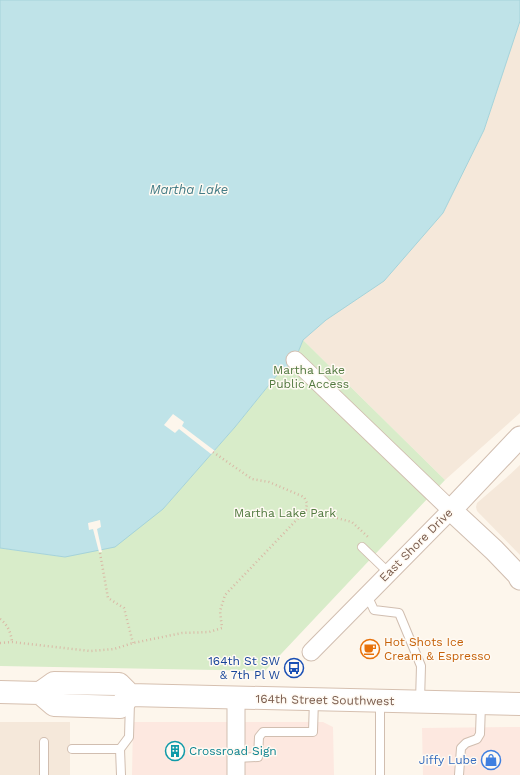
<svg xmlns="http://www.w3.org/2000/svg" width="520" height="775" font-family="'Work Sans',sans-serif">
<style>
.residential{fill:#f5e8da}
.commercial{fill:#fde8e0}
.green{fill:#d8ecc9}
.water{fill:#bfe3e8;stroke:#a5d3da}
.pier{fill:#fdf6ec}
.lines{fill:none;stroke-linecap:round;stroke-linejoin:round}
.service-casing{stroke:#d1beb0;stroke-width:10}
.minor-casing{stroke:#d1beb0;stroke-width:19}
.tertiary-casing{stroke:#d1beb0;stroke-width:23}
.secondary-casing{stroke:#d6c0b0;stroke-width:24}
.path{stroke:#d9b8a5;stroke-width:2.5;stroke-dasharray:1 3;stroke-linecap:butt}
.service{stroke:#fff;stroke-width:8}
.minor{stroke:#fff;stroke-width:17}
.tertiary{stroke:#fff;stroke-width:21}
.secondary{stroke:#fff;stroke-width:22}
.labels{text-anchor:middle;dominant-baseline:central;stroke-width:3;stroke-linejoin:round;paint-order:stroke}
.park-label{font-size:12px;fill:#537a41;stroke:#fffaf3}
.street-label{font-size:12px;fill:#7a5c4d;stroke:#fffaf3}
.food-label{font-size:12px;fill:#c56008;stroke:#fffaf3;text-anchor:start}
.transit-label{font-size:12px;fill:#164399;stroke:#fffaf3;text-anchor:end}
.culture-label{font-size:12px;fill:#0d838f;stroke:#fffaf3;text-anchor:start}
.shop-label{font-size:12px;fill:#366cbe;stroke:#fffaf3;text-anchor:end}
.water-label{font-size:13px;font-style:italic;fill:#437c86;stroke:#fffaf3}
</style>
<rect width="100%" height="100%" fill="#fdf6ec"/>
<path class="residential" d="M520,21V413L445,480L303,340L326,320L443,213L484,130Z
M520,465V555L477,511L476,507L477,503L506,478Z
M0,722H70V775H0Z"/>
<path class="commercial" d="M133,722H323L333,727L334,775H132Z
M520,727V775H423L422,728Z"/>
<path class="green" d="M303,340L445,480L265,671L0,666V548L65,557L163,509L235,427L277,375L295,360Z"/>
<path class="water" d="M0,0H520V21L484,130L443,213L384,281L326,320L303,340L295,360L277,375L235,427L163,509L115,547L65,557L0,548Z"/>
<path class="pier" d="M173,414L184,422L182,426L215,451L211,454L179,429L175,433L164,425Z
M100,520L101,527L97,529L102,552H99L93,529L89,530L88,523Z"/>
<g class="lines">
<g class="service-casing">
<path id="service" d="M362,547L389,573
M367,595L374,610L399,613L421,666L420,701
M380,702V775
M44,742V775
M72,749H120L129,737L130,702
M120,749L121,775
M236,758L258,757L259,737L263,732H313L314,699
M459,775L461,748L466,743L477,739L480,734L481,704"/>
</g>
<g class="minor-casing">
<path id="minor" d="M295,360L451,510L311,652
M236,698V775"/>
</g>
<g class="tertiary-casing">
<path id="tertiary" d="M520,437L451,510L494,550L518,575L520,579"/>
</g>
<g class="secondary-casing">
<path id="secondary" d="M0,692L40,693L54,683L119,684L130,695L520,704
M40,693L54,705L120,707L130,695"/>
</g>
<path class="path" d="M306,510L352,522L368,537
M100,553L108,598L124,608L133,643
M0,619C8,625 11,633 12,642
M0,643L12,642L90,651L114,649L133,643L182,633L209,632L222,628L220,611L225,595L306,510L307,503L304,497L269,482L252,479L213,452"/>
<use href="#service" class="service"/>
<use href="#minor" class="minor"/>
<use href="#tertiary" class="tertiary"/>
<use href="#secondary" class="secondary"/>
</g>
<defs>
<g id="cafe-ring" transform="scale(1)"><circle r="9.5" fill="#fffaf3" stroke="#e8710a" stroke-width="1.5"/><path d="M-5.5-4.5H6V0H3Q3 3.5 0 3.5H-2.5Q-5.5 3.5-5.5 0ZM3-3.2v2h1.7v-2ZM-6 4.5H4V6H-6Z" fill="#e8710a"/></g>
<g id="bus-ring" transform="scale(1)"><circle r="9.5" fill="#fffaf3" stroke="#1a4fb4" stroke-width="1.5"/><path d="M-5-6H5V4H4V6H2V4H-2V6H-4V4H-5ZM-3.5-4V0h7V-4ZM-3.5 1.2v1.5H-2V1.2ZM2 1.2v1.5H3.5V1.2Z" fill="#1a4fb4"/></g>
<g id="building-ring" transform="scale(1)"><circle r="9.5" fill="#fffaf3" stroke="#0f9aa8" stroke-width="1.5"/><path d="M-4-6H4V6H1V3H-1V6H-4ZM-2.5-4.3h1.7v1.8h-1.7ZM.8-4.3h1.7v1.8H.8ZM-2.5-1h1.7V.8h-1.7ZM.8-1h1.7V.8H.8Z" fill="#0f9aa8"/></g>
<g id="shop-ring" transform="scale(1)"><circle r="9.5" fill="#fffaf3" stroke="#3f7fe0" stroke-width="1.5"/><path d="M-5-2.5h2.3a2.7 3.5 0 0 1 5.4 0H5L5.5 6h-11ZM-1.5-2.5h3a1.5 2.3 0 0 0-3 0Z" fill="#3f7fe0"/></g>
</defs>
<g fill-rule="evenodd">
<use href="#cafe-ring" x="370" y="649"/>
<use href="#bus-ring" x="294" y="668"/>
<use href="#building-ring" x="175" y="751"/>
<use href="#shop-ring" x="491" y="760"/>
</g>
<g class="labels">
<g class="park-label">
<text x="309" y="370">Martha Lake<tspan x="309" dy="14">Public Access</tspan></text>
<text x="285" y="513">Martha Lake Park</text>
</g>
<g class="street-label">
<text transform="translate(416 545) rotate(-45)">East Shore Drive</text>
<text transform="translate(325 700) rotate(1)">164th Street Southwest</text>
</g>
<g class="food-label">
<text x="384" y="642">Hot Shots Ice<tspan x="384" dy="14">Cream &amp; Espresso</tspan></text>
</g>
<g class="transit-label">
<text x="280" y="661">164th St SW<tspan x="280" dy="14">&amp; 7th Pl W</tspan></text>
</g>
<g class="culture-label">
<text x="189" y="751">Crossroad Sign</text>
</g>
<g class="shop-label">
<text x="477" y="760">Jiffy Lube</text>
</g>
<g class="water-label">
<text x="189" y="189">Martha Lake</text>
</g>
</g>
</svg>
